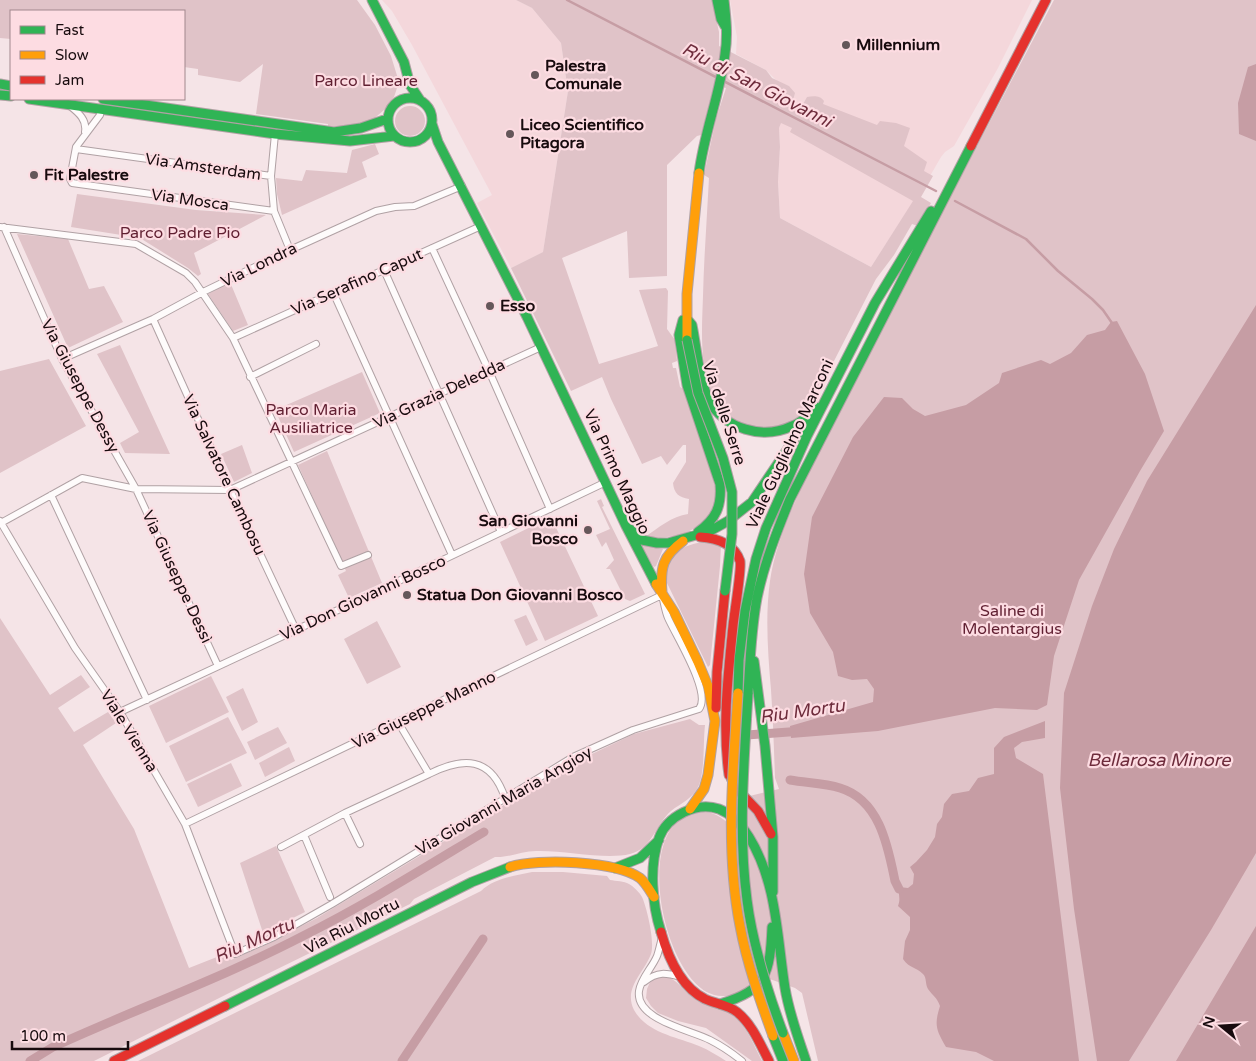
<svg xmlns="http://www.w3.org/2000/svg" width="1256" height="1061" font-family="'Varela Round',sans-serif">
<style>
.built{fill:#f4d7db}
.green{fill:#e0c3c8;fill-rule:evenodd}
.water{fill:#c69da4}
.lines{fill:none;stroke-linecap:round;stroke-linejoin:round}
.stream{stroke:#c69da4;stroke-width:2.5}
.canal{stroke:#c69da4;stroke-width:9}
.street-casing{stroke:#b0a1a4;stroke-width:8}
.fast-casing{stroke:#b0a1a4;stroke-width:11}
.slow-casing{stroke:#b0a1a4;stroke-width:11}
.jam-casing{stroke:#b0a1a4;stroke-width:11}
.street{stroke:#fefbfb;stroke-width:6}
.fast{stroke:#30b455;stroke-width:9}
.slow{stroke:#ff9f0a;stroke-width:9}
.jam{stroke:#e5322d;stroke-width:9}
.fast-bridge-casing{stroke:#b0a1a4;stroke-width:11;stroke-linecap:butt}
.slow-bridge-casing{stroke:#b0a1a4;stroke-width:11;stroke-linecap:butt}
.fast-bridge{stroke:#30b455;stroke-width:9}
.slow-bridge{stroke:#ff9f0a;stroke-width:9}
.poi-dot{fill:#65575a;stroke:#fddce2;stroke-width:2}
.labels{text-anchor:middle;dominant-baseline:central;stroke-width:4.5;stroke-linejoin:round;paint-order:stroke}
.poi-label{font-size:16px;font-weight:bold;fill:#180b0e;stroke:#fddce2;text-anchor:start}
.park-label{font-size:16px;fill:#601f31;stroke:#fddce2}
.street-label{font-size:16px;fill:#180b0e;stroke:#fddce2}
.water-label{font-size:18px;font-style:italic;fill:#6e2c3c;stroke:#fddce2}
</style>
<rect width="100%" height="100%" fill="#f5e4e7"/>
<path class="built" d="M382,0H516L532,8L561,43L568,91L543,252L511,268L477,203L492,195L412,45L392,11Z
M730,0H1032L998,68L954,146L945,152L941,157L919,195L913,202L871,267L780,218L778,182L780,148L779,128L789,86L778,82L766,70L736,54L737,37Z"/>
<path class="green" d="M0,0H357L375,25L391,56L399,82L394,97L384,110L370,122L347,127L328,126V124L256,114L263,64L240,82L198,75V69L184,67V11H11V39L0,38Z
M516,0H712L719,32V46L766,70L772,78L789,86L795,93L793,100L802,106L807,97C813,96 820,95 824,101L823,104L877,125L880,121L896,123L910,128L904,146L927,162L924,171L933,176L921,197L931,203L918,226L912,224L894,255L876,279L815,398C798,422 788,428 758,429C753,429 749,427 744,425C729,419 719,408 712,394C699,363 702,328 703,296C704,256 707,217 709,178L704,175L716,119L726,88L714,85L701,135L697,136L667,165V276L629,278L627,231L562,258L599,364L658,346L639,290L666,288L668,291L667,329L675,340L677,361L672,363L673,368H676L680,387L686,390L718,496C714,529 674,541 645,537C658,528 672,516 688,514L689,499C679,497 674,494 673,483L686,462V445H683L667,465L661,456L642,464L611,399L602,377L571,391L511,268L543,252L568,91L561,43L532,8ZM781,123L792,128L790,132L913,201L871,267L780,218L778,182L780,147L779,128Z
M1054,0H1256V1061H818L802,993L795,988L756,974C749,987 743,994 727,996C721,996 715,996 709,993C663,972 634,833 690,814C711,808 722,816 736,831L737,799L779,789L775,778C774,749 773,719 771,690C768,654 765,617 770,581C775,546 790,512 805,480L915,264Z
M395 121a15 15 0 1 1 30 0a15 15 0 1 1-30 0Z
M375,144L379,154L362,162L367,177L282,215L277,194L276,178L302,181L306,170L347,173L352,150Z
M77,194L196,210L266,215L194,253L201,274L198,276L188,268L140,238L71,227Z
M17,234L68,239L89,289L104,286L123,322L68,348Z
M230,282L248,325L233,331L208,294Z
M120,345L170,454L125,453L120,443L139,432L97,354Z
M49,359L86,426L0,473V371Z
M362,372L380,413L294,452L275,410Z
M242,445L252,473L234,482L221,454Z
M327,451L382,583L349,598L338,575L346,571L298,465Z
M601,499L604,506L602,507L645,594L630,601L625,599L610,569H606L614,560L606,542L602,547L596,535L610,529L597,501Z
M551,517L598,616L545,641L500,542Z
M710,541L721,544L720,566L710,665L708,667L667,583C661,553 684,544 710,541Z
M643,545L663,549L656,566L654,567L642,549Z
M526,615L538,640L526,646L514,620Z
M0,618L50,695L81,675L90,687L58,708L74,732L108,712L116,723L83,745L134,829L189,968L227,953L231,960L267,944L317,918L575,762L634,734L690,719L699,725H705C703,743 705,769 699,785C694,798 681,803 671,811C656,824 652,849 630,854C605,860 564,850 536,851C522,851 508,858 495,857L414,899L410,904L259,978L94,1061H0Z
M377,621L401,667L367,684L344,639Z
M211,676L229,712L166,743L149,706Z
M243,688L258,722L242,731L226,697Z
M228,717L247,753L186,782L169,746Z
M278,727L287,743L255,760L247,742Z
M289,747L295,761L265,777L259,763Z
M231,763L242,786L198,807L187,784Z
M276,846L305,912L263,933L240,863Z
M532,872H563L607,876L610,880C616,881 624,881 629,884C633,886 640,893 642,897C647,908 655,942 651,954C644,973 623,988 634,1010C647,1033 677,1037 699,1046C709,1050 718,1056 726,1061H138L481,891C494,878 514,876 532,872Z
M666,976C678,980 683,991 694,998C704,1004 716,1006 726,1011C745,1020 753,1044 762,1061H752L706,1028L678,1021L658,1013L651,1006L646,998L647,989L650,982L654,979Z"/>
<path class="water" d="M1256,64V141L1239,134L1238,103L1248,67Z
M1256,305V853L1211,930L1129,1061H1097L1074,909L1060,788L1064,693L1092,606L1114,549L1147,481Z
M1117,321L1145,374L1164,431L1140,471L1079,580L1054,656L1047,705L1037,710L995,708L878,731L791,738L790,726L873,702L874,689L867,679L852,680L838,676L833,652L810,613L804,574L812,517L853,437L884,397L902,398L913,409L925,416L966,405L999,383L1002,373L1041,360L1050,364L1071,353L1087,335L1105,330L1111,322Z
M1045,721V738L1022,742L1014,748L1016,758L1043,774L1079,1061H994L976,1052L946,1047C936,1030 934,1025 940,1006C937,997 932,995 928,989C925,984 927,978 923,974C915,966 910,969 903,959L905,941L910,930V917L898,906C901,899 898,894 899,887L908,888L913,884L914,874L910,867L916,862L927,850L935,837L937,824L942,817L944,804L952,794L969,791L978,778L994,774V748L1004,737Z
M1256,926V1061H1176Z"/>
<g class="lines">
<path class="stream" d="M567,0L936,191
M955,201L1026,239L1058,271L1092,299L1103,310L1112,323"/>
<path class="canal" d="M733,736L802,731
M790,780C807,783 824,783 840,788C880,800 888,847 895,881L899,889
M30,1061L53,1047C136,1009 222,978 303,936C365,905 424,868 484,832
M402,1061L483,939"/>
<g class="street-casing">
<path id="street" d="M70,106C79,113 87,120 85,132
M101,108L100,115L76,147L70,179L72,183L274,211
M275,134L271,176L274,211L290,250
M76,149L271,176
M0,227L136,244L186,273L195,282L233,338L341,566L368,555
M4,227L62,359L136,489L218,666
M432,248L489,371L550,509
M384,270L501,532
M333,292L452,555
M153,319L230,490L296,630
M233,338L481,226
M62,359L153,319L203,292L290,250L376,211L395,207L414,206L462,186
M250,377L316,344
M51,495L147,700
M0,521L75,648L120,712L185,824L235,954L274,937L332,904L573,757L633,730L699,709C712,693 676,636 668,618C665,611 664,603 662,595L185,824
M1,523L82,478L136,489L230,490L541,347
M120,712L296,630L606,482
M429,774C463,757 491,756 505,798
M345,813L360,844
M304,835L330,897
M281,847L345,813L429,774L398,722
M662,938C660,944 659,951 657,956C652,968 641,978 639,991C635,1020 691,1030 710,1040C722,1046 732,1053 742,1061
M644,982C658,971 666,973 681,977"/>
</g>
<g class="fast-casing">
<path id="fast" d="M372,0L404,62L410,85L420,100
M717,0L721,19L725,26
M0,84L11,86
M0,95L11,96
M388 120a22 22 0 1 1 44 0a22 22 0 1 1-44 0Z
M29,99L275,134L350,141L394,136
M103,99L334,132L361,128L387,119
M432,124L438,142L527,317L626,526L656,584
M699,173C704,133 720,94 725,54C728,35 726,18 724,0
M687,319L692,325C697,349 698,377 709,400C724,429 763,440 792,426C798,424 803,420 808,416
M683,320L679,335L687,385L720,484C722,506 716,519 698,532
M630,529L642,540L657,543H668L710,531L728,521L752,502L816,407
M754,661L765,746L773,837V892
M738,693L739,660L745,611L756,559L766,528L807,436L875,303L931,211
M748,694C750,662 751,630 757,598C764,564 777,531 790,499L971,146
M615,868L640,858L659,840
M661,932C652,904 649,866 659,838C667,816 697,801 719,809C732,814 742,826 749,837C777,882 777,937 785,988C789,1013 798,1037 806,1061
M720,1004C767,990 770,973 772,927
M225,1006L472,882L510,867
M773,1036L783,1061"/>
</g>
<g class="slow-casing">
<path id="slow" d="M687,340V294L699,173
M656,584L674,612L698,662L708,686L715,721L708,775L704,789L690,809
M662,592C660,567 663,556 683,541
M510,867C538,858 616,861 640,878C646,883 650,891 654,897
M783,1033L794,1061"/>
</g>
<g class="jam-casing">
<path id="jam" d="M971,146L1046,0
M700,537C717,538 734,544 740,561C742,568 734,615 733,626C728,675 722,726 729,775
M716,708L717,672L725,591
M731,778L737,789L758,811L771,834
M661,932C668,957 681,987 705,999C716,1004 728,1005 737,1012C752,1024 760,1044 769,1061
M114,1061L225,1006"/>
</g>
<use href="#street" class="street"/>
<use href="#fast" class="fast"/>
<use href="#slow" class="slow"/>
<use href="#jam" class="jam"/>
<g class="fast-bridge-casing">
<path id="fast-bridge" d="M687,340L698,393L723,458L732,492V534L725,591
M748,694C744,763 738,832 747,900C753,946 767,990 783,1033"/>
</g>
<g class="slow-bridge-casing">
<path id="slow-bridge" d="M738,693C733,770 725,849 740,926C747,964 760,1000 773,1036"/>
</g>
<use href="#fast-bridge" class="fast-bridge"/>
<use href="#slow-bridge" class="slow-bridge"/>
</g>
<g class="poi-dot">
<circle cx="846" cy="45" r="5"/>
<circle cx="535" cy="75" r="5"/>
<circle cx="510" cy="134" r="5"/>
<circle cx="34" cy="175" r="5"/>
<circle cx="490" cy="306" r="5"/>
<circle cx="588" cy="530" r="5"/>
<circle cx="407" cy="595" r="5"/>
</g>
<g class="labels">
<g class="poi-label">
<text x="856" y="45">Millennium</text>
<text x="545" y="66">Palestra<tspan x="545" dy="18">Comunale</tspan></text>
<text x="520" y="125">Liceo Scientifico<tspan x="520" dy="18">Pitagora</tspan></text>
<text x="44" y="175">Fit Palestre</text>
<text x="500" y="306">Esso</text>
<text x="578" y="521" text-anchor="end">San Giovanni<tspan x="578" dy="18">Bosco</tspan></text>
<text x="417" y="595">Statua Don Giovanni Bosco</text>
</g>
<g class="park-label">
<text x="366" y="81">Parco Lineare</text>
<text x="180" y="233">Parco Padre Pio</text>
<text x="311" y="410">Parco Maria<tspan x="311" dy="18">Ausiliatrice</tspan></text>
<text x="1012" y="611">Saline di<tspan x="1012" dy="18">Molentargius</tspan></text>
</g>
<g class="street-label">
<text transform="translate(203 167) rotate(8)">Via Amsterdam</text>
<text transform="translate(190 200) rotate(8)">Via Mosca</text>
<text transform="translate(259 265) rotate(-26)">Via Londra</text>
<text transform="translate(357 282) rotate(-24)">Via Serafino Caput</text>
<text transform="translate(80 386) rotate(62)">Via Giuseppe Dessy</text>
<text transform="translate(439 394) rotate(-25)">Via Grazia Deledda</text>
<text transform="translate(724 413) rotate(72)">Via delle Serre</text>
<text transform="translate(790 444) rotate(-65)">Viale Guglielmo Marconi</text>
<text transform="translate(617 472) rotate(65)">Via Primo Maggio</text>
<text transform="translate(224 475) rotate(65)">Via Salvatore Cambosu</text>
<text transform="translate(177 577) rotate(65)">Via Giuseppe Dessì</text>
<text transform="translate(363 598) rotate(-25)">Via Don Giovanni Bosco</text>
<text transform="translate(424 710) rotate(-26)">Via Giuseppe Manno</text>
<text transform="translate(129 731) rotate(58)">Viale Vienna</text>
<text transform="translate(504 801) rotate(-30)">Via Giovanni Maria Angioy</text>
<text transform="translate(352 926) rotate(-27)">Via Riu Mortu</text>
</g>
<g class="water-label">
<text transform="translate(757 85) rotate(27)">Riu di San Giovanni</text>
<text transform="translate(802 711) rotate(-8)">Riu Mortu</text>
<text x="1159" y="760">Bellarosa Minore</text>
<text transform="translate(254 940) rotate(-24)">Riu Mortu</text>
</g>
</g>
<rect x="10" y="10" width="175" height="90" fill="#fddce2" stroke="#a1888d"/>
<rect x="20" y="26" width="25" height="8" fill="#30b455" stroke="#a1888d"/>
<text x="55" y="35" font-size="15" fill="#180b0e">Fast</text>
<rect x="20" y="51" width="25" height="8" fill="#ff9f0a" stroke="#a1888d"/>
<text x="55" y="60" font-size="15" fill="#180b0e">Slow</text>
<rect x="20" y="76" width="25" height="8" fill="#e5322d" stroke="#a1888d"/>
<text x="55" y="85" font-size="15" fill="#180b0e">Jam</text>
<g transform="translate(1221 1026) rotate(288)" stroke="#fddce2" stroke-width="4" paint-order="stroke">
<path d="M0-4L9 19L0 12L-9 19Z" fill="#180b0e"/>
<text y="-8" font-size="14" font-weight="bold" text-anchor="middle" fill="#180b0e">N</text>
</g>
<path d="M12 1041v8h116v-8" fill="none" stroke="#180b0e" stroke-width="2.5"/>
<text x="20" y="1041" font-size="15" fill="#180b0e" stroke="#fddce2" stroke-width="4" paint-order="stroke">100 m</text>
</svg>
